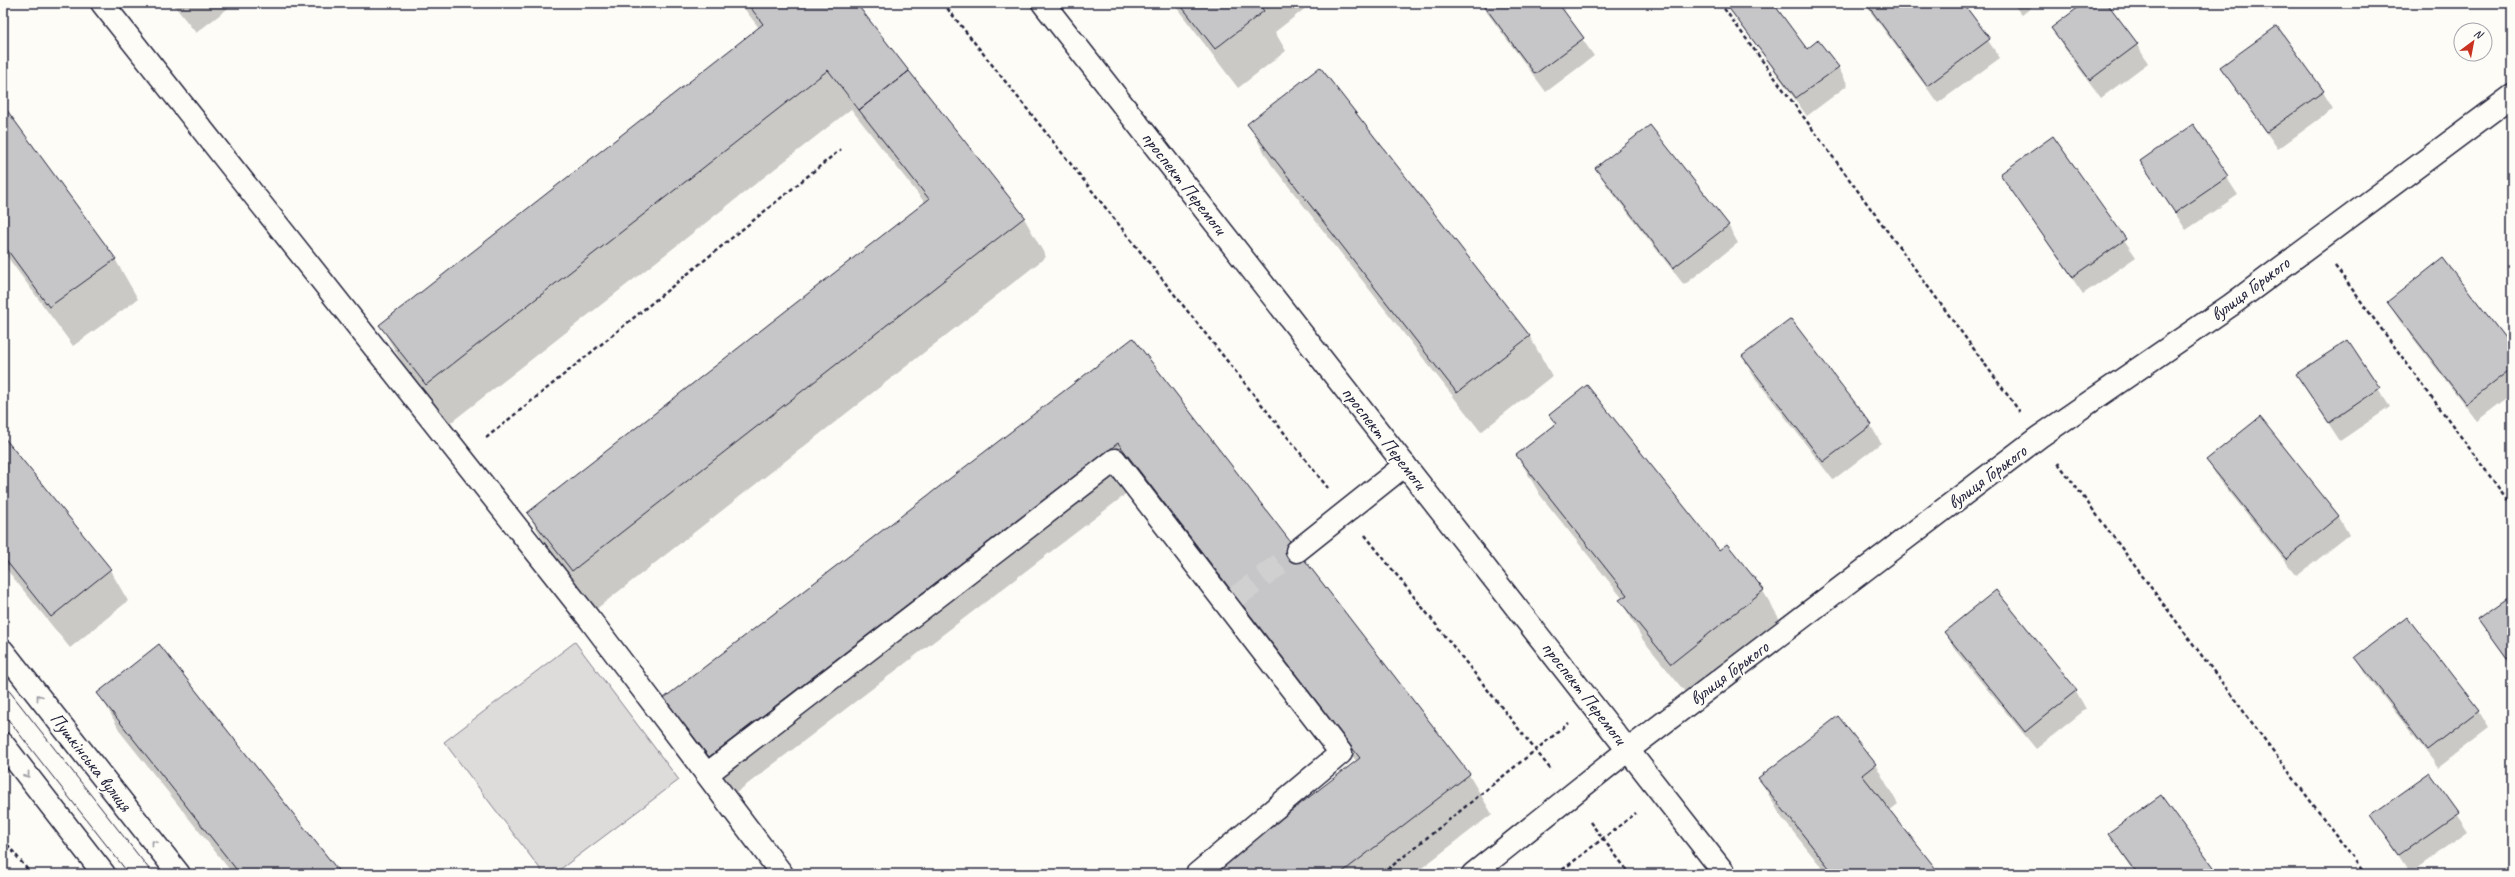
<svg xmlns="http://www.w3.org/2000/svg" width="2515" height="877" font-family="Caveat,sans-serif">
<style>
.green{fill:#dddcdb;stroke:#807f8b}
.shadow{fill:#0003}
.building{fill:#c6c6c8;stroke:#22223b}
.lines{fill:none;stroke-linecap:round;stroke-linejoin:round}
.minor-tunnel{stroke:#d1d0d1;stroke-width:22;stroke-dasharray:22 11;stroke-linecap:butt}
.minor-casing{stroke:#22223b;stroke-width:25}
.major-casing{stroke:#22223b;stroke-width:25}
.path{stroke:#22223b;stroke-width:2.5;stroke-dasharray:4 3;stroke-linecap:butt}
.minor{stroke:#fdfcf7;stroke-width:22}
.major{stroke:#fdfcf7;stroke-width:22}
.tram{stroke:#22223b;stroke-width:1}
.oneway{stroke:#9a9aa2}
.labels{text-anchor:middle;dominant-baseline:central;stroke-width:4;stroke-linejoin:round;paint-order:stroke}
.street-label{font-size:19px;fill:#22223b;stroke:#fdfcf7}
</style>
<rect width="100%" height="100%" fill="#fdfcf7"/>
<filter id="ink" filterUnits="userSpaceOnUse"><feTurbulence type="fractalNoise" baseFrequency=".025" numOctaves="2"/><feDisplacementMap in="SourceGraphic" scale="8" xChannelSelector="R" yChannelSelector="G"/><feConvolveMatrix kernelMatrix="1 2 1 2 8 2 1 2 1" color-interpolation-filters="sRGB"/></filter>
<g filter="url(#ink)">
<path class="green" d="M575,642L679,780L554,874H544L444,742Z"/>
<path class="shadow" d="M172,3H235L196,33Z
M740,3H855L1024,218L1046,257L595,610L551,553L528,514L925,203L851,109L449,424L403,364L380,325L759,28Z
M1173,3H1312L1275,32L1286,51L1238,88Z
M1480,3H1557L1594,56L1546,92Z
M1726,3H1772L1807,50L1838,67L1848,85L1807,116Z
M1864,3H1962L2000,58L1938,103Z
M2012,3H2037L2022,15Z
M2086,3H2106L2137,45L2148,63L2101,98L2063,46L2053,28Z
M2260,3H2276L2266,11Z
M2221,67L2323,92L2333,109L2278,149Z
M1320,69L1530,337L1552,376L1481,432L1271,164L1248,124Z
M3,112L115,259L138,299L73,346L3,251Z
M2193,126L2238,195L2186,230L2141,161Z
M2053,138L2136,257L2083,294L2001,175Z
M1597,168L1728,225L1738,243L1684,285L1607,186Z
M2388,302L2512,348V394L2477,421L2399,320Z
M1133,339L1469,775L1492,814L1414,874H1211L1357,762L1142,482L732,796L688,737L665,698Z
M2347,341L2390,407L2340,441L2297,375Z
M1743,357L1871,426L1881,443L1833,480L1753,375Z
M1550,415L1718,552L1727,545L1763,591L1786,630L1694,703L1643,640L1621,600L1623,599L1540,495L1517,455L1556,425Z
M2259,418L2339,517L2349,535L2297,576L2218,478L2207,460Z
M3,437L110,570L128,601L70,648L3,565Z
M2512,596V668L2480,619Z
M1945,632L2076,691L2086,709L2036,749L1955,650Z
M2357,658L2478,710L2489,728L2438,767L2367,676Z
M99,693L339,874H233L121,733Z
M1875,764L1898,804L1889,811L1938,874H1827L1782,818L1759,778Z
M2430,775L2468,832L2410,873L2372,815Z
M2109,834L2218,874H2136Z"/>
<path class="building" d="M747,3H856L909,71L859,110L828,70L426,385L379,325L763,24Z
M1179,3H1258L1264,11L1215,49Z
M1482,3H1558L1584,38L1535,74Z
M1725,3H1773L1807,49L1818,40L1839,67L1796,98Z
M1866,3H1963L1990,39L1927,86Z
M2084,3H2107L2138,44L2090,80L2051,28Z
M2277,26L2324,91L2267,132L2220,67Z
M1320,67L1530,336L1457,393L1247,124Z
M909,71L1025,217L572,571L527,513L929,199L859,110Z
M6,109L116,259L49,307L3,244V111Z
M2193,124L2229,176L2175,213L2140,161Z
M1650,125L1729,225L1673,268L1595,168Z
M2053,136L2126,239L2072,277L2000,174Z
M2443,258L2512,347V368L2466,404L2387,302Z
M1791,319L1872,425L1823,462L1742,356Z
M1133,338L1470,774L1340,874H1209L1360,758L1118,443L709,757L664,698Z
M2348,340L2380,388L2329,423L2296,374Z
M1587,385L1719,550L1727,544L1764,590L1671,664L1619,600L1627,595L1516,455L1556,424L1549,415Z
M2260,417L2339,516L2286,559L2206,460Z
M3,436L111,569L51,617L3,557Z
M1996,590L2077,690L2025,732L1944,632Z
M2512,595V655L2507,659L2478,619Z
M2407,617L2479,710L2427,750L2355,657Z
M159,644L341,874H240L97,693Z
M1838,716L1876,764L1862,775L1940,874H1834L1758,778Z
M2430,773L2459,813L2399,855L2371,815Z
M2161,795L2219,874H2138L2108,833Z"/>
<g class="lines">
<path class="minor-tunnel" d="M1236,597L1297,551"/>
<g class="minor-casing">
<path id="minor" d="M102,3L591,621L782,874
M1297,551L1405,465
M3,651L179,874
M3,744L104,874
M707,774L1115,460L1341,753L1197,874
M1473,874L1628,750L2039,437L2231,305L2512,96"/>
</g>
<g class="major-casing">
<path id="major" d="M1043,3L1725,874"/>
</g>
<path class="path" d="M943,3L1328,488
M1720,3L2020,412
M2335,266L2512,506
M486,438L841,149
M2058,463L2365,874
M1365,535L1552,771
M1590,822L1630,874
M3,839L31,874
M1382,874L1569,723
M1557,874L1636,813"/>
<use href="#minor" class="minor"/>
<use href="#major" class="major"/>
<path class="tram" d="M3,683L153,874
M3,713L129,874"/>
</g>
<defs><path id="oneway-chevron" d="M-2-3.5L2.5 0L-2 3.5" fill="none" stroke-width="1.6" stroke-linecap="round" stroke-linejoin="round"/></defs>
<g class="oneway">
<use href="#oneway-chevron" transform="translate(39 697) rotate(-128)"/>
<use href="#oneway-chevron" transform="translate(27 775) rotate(52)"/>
<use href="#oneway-chevron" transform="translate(154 843) rotate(-128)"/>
</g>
</g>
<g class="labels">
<g class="street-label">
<text transform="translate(1184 183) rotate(52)">проспект Перемоги</text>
<text transform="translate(2250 289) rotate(-37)">вулиця Горького</text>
<text transform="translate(1384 438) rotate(52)">проспект Перемоги</text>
<text transform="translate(1987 477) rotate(-37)">вулиця Горького</text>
<text transform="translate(1729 673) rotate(-37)">вулиця Горького</text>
<text transform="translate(1584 693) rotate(52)">проспект Перемоги</text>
<text transform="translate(91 762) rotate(52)">Пушкінська вулиця</text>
</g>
</g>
<rect width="2515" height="877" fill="none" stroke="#fdfcf7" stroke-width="16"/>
<rect x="8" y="8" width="2499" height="861" fill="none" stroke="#22223b" stroke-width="1.5" filter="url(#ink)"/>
<g transform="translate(2473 42) rotate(32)"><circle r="19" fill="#fdfcf7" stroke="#a5a5ac"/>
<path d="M0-3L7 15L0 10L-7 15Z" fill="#c8321e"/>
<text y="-6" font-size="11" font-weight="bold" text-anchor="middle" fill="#22223b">N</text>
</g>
</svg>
